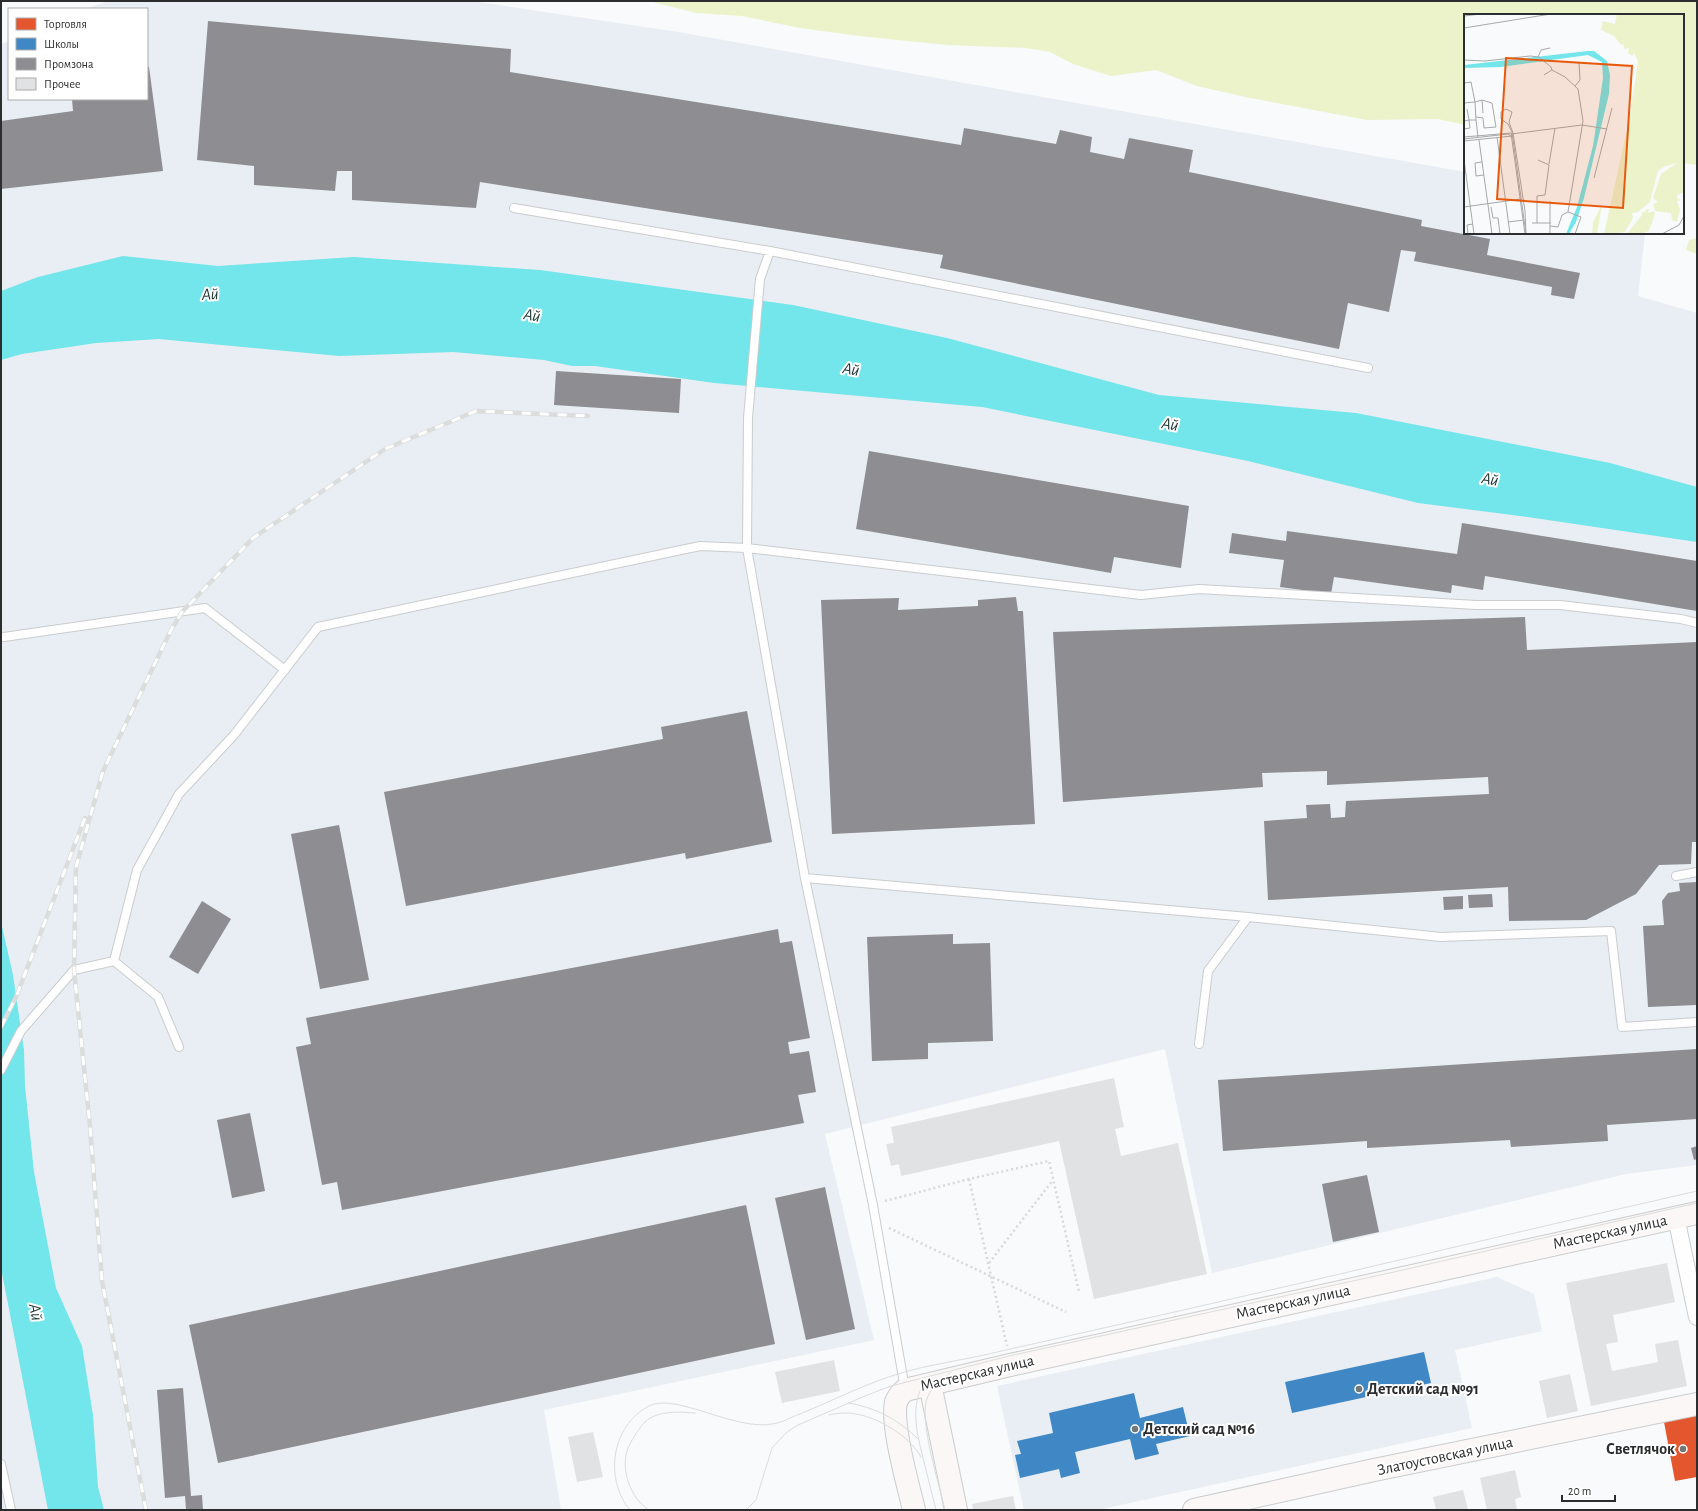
<svg xmlns="http://www.w3.org/2000/svg" width="1698" height="1511" font-family="'Alegreya Sans',sans-serif">
<style>
.built{fill:#e8eef3}
.green{fill:#ecf3cb}
.water{fill:#72e6ea}
.shops{fill:#e4572e}
.schools{fill:#3f88c5}
.industry{fill:#8d8d92}
.building{fill:#e1e2e3}
.lines{fill:none;stroke-linecap:round;stroke-linejoin:round}
.lane-casing{stroke:#cacccd;stroke-width:10}
.street-casing{stroke:#cacccd;stroke-width:18}
.secondary-casing{stroke:#cacccd;stroke-width:24}
.path{stroke:#d7d8d8;stroke-width:2.5;stroke-dasharray:2 3;stroke-linecap:butt}
.lane{stroke:#fefefe;stroke-width:8}
.street{stroke:#fefefe;stroke-width:16}
.secondary{stroke:#faf7f6;stroke-width:22}
.tram{stroke:#dbdcdc;stroke-width:1}
.rail-casing{stroke:#dbdcdc;stroke-width:4.5}
.rail{stroke:#fff;stroke-width:3;stroke-dasharray:9;stroke-linecap:butt}
.poi-dot{fill:#737576;stroke:#fff;stroke-width:1.5}
.labels{text-anchor:middle;dominant-baseline:central;stroke-width:4;stroke-linejoin:round;paint-order:stroke}
.street-label{font-size:16px;fill:#2c2d2e;stroke:#fff}
.poi-label{font-size:16px;font-weight:bold;fill:#2c2d2e;stroke:#fff;text-anchor:start}
.water-label{font-size:17px;font-style:italic;fill:#1a3434;stroke:#fff}
.inset-road{fill:none;stroke:#a6a8a9;stroke-width:1}
.view{fill:#e8590c;fill-opacity:0.15;stroke:#e8590c;stroke-width:2}
.inset-edge{fill:none;stroke:#2c2d2e;stroke-width:2}
</style>
<rect width="100%" height="100%" fill="#f8fafb"/>
<path class="built" d="M107,1H471L678,32L1465,172V233H1645L1638,296L1697,313V1165L1626,1174L1212,1273L1165,1049L825,1134L874,1340L544,1410L561,1510H1V44L9,41V99H147V9H87Z
M1497,1277L1534,1294L1542,1331L1455,1350L1472,1428L1098,1510H1024L997,1386Z"/>
<path class="green" d="M649,1H1697V165L1683,163V15H1465V125L1438,119L1367,120L1245,97L1197,86L1156,70L1111,76L1073,64L1050,52L1026,48L947,45L859,36L800,28L742,16L696,13Z
M1697,238V254L1686,250L1689,240Z"/>
<path class="water" d="M123,256L218,266L354,257L540,270L793,305L947,338L1159,395L1356,413L1610,463L1697,487V542L1520,516L1418,503L1248,461L982,407L714,383L595,366H572L544,360L453,352L339,356L159,339L96,343L22,354L1,360V291L38,277Z
M1,922L13,975L24,1050L25,1086L34,1172L56,1288L82,1346L93,1415L98,1487L104,1510H48L1,1268Z"/>
<path class="shops" d="M1697,1415V1477L1675,1481L1664,1422Z"/>
<path class="schools" d="M1424,1352L1431,1383L1292,1413L1285,1382Z
M1134,1393L1140,1418L1183,1407L1190,1436L1156,1444L1159,1454L1135,1460L1130,1439L1075,1452L1080,1473L1061,1478L1059,1469L1020,1478L1015,1455L1021,1454L1017,1441L1053,1433L1049,1413Z"/>
<path class="industry" d="M208,21L511,49L510,72L961,145L964,128L1056,144L1060,130L1092,137L1090,152L1124,159L1129,138L1193,150L1189,172L1422,220L1421,226L1490,239L1487,255L1580,273L1574,299L1551,295L1552,287L1414,261L1416,252L1401,250L1389,312L1348,303L1339,349L940,268L943,255L480,182L476,208L352,200V171H337L335,191L254,185V166L197,160Z
M147,67H149L163,171L1,189V121L73,111L72,99H147Z
M556,371L681,379L679,413L554,405Z
M869,451L1189,506L1181,568L1114,557L1111,573L856,529Z
M1462,523L1697,561V611L1485,576L1483,590L1452,585L1451,593L1334,577L1331,594L1280,587L1284,560L1229,553L1232,533L1286,541L1287,531L1457,554Z
M1016,597L1018,611H1023L1035,824L832,834L821,600L899,598L898,610L978,606V600Z
M1525,617L1527,650L1697,642V842H1692L1691,864L1659,865L1636,894L1586,920L1509,921L1508,887L1268,900L1264,821L1307,818L1306,805L1330,804L1331,818L1345,817L1346,801L1489,794L1488,777L1327,785V771L1262,773L1263,787L1063,802L1053,632Z
M747,711L772,842L686,859L685,853L406,906L384,792L663,739L661,727Z
M339,825L369,980L320,989L291,834Z
M1697,882V1005L1648,1007L1643,926L1664,925L1662,901L1668,893L1680,891L1679,883Z
M1492,894L1493,907L1469,908L1468,895Z
M1463,896V909L1444,910L1443,897Z
M202,901L231,919L198,974L169,957Z
M778,929L780,943L792,941L810,1038L788,1042L790,1054L809,1051L816,1092L798,1095L804,1123L342,1210L337,1182L322,1185L296,1047L311,1044L306,1018Z
M953,934V944L990,943L993,1041L928,1043V1059L872,1061L867,937Z
M1697,1049V1119L1607,1125L1608,1141L1511,1147L1510,1140L1367,1148V1141L1223,1151L1218,1080Z
M250,1113L265,1191L232,1198L217,1120Z
M1697,1146V1159L1694,1160L1691,1148Z
M1367,1175L1379,1232L1333,1242L1322,1184Z
M825,1187L855,1329L806,1340L775,1198Z
M746,1205L775,1344L218,1463L189,1325Z
M183,1388L191,1496L202,1495L203,1510H186L185,1496L165,1498L157,1390Z"/>
<path class="building" d="M1114,1078L1124,1127L1115,1129L1121,1156L1178,1143L1207,1274L1094,1299L1059,1141L901,1176L899,1164L891,1166L886,1144L894,1143L891,1127Z
M1667,1263L1675,1302L1613,1315L1618,1342L1606,1344L1612,1371L1658,1362L1655,1344L1678,1340L1687,1386L1591,1406L1566,1283Z
M834,1360L840,1391L782,1403L775,1372Z
M1570,1374L1578,1411L1547,1418L1539,1381Z
M593,1432L603,1477L577,1482L568,1437Z
M1515,1470L1521,1497L1515,1499L1517,1510H1487L1480,1478Z
M1463,1490L1468,1510H1436L1433,1497Z
M1013,1496L1016,1510H973L972,1504Z"/>
<g class="lines">
<g class="lane-casing">
<path id="lane" d="M514,208L770,251L1368,368
M770,251L760,279L748,418L747,548L805,878L873,1205L905,1389
M4,637L205,608L285,670
M1676,876L1697,872
M805,878L1248,917
M114,961L137,870L179,794L234,735L318,627L700,546L747,548L1141,595L1199,589L1476,605H1560L1681,619L1697,623
M1199,1044L1208,971L1248,917L1441,937L1611,931L1622,1027L1697,1022
M1,1070L21,1031L74,970L114,961L158,997L179,1047
M1,1464L11,1510"/>
</g>
<g class="street-casing">
<path id="street" d="M1676,1217L1697,1317"/>
</g>
<g class="secondary-casing">
<path id="secondary" d="M930,1384L956,1510
M914,1510C908,1484 891,1426 896,1402C898,1397 901,1393 905,1390L1010,1365L1697,1213
M1194,1510L1374,1470L1697,1404"/>
</g>
<path class="path" d="M969,1179L1007,1346
M885,1201L969,1179L1049,1161L1079,1292
M889,1228L1066,1312
M989,1263L1053,1180"/>
<use href="#lane" class="lane"/>
<use href="#street" class="street"/>
<use href="#secondary" class="secondary"/>
<path class="tram" d="M930,1376C907,1400 917,1433 924,1462C928,1478 932,1494 936,1510
M848,1403C875,1407 899,1420 918,1439
M829,1415C834,1414 839,1413 844,1413C870,1412 909,1434 921,1457
M630,1510C604,1479 611,1426 649,1406C674,1392 735,1431 772,1424C782,1423 791,1417 800,1414C834,1400 867,1383 901,1373C928,1365 957,1361 984,1355C1049,1340 1114,1326 1179,1311C1352,1272 1524,1230 1697,1191
M649,1510C631,1499 621,1471 627,1451C630,1442 639,1428 645,1422C658,1410 679,1412 695,1413
M746,1510L756,1500L772,1448L787,1432L798,1425L865,1396L891,1386L1009,1356L1394,1272L1697,1203
M945,1510C940,1486 917,1417 928,1396C932,1387 943,1379 951,1372"/>
<g class="rail-casing">
<path id="rail" d="M1,1027L16,997L85,818
M146,1510L102,1281L90,1126L74,970L76,867L103,771L171,630L182,612L253,538L385,449L476,411L588,416"/>
</g>
<use href="#rail" class="rail"/>
</g>
<g class="poi-dot">
<circle cx="1359" cy="1389" r="4"/>
<circle cx="1135" cy="1429" r="4"/>
<circle cx="1683" cy="1449" r="4"/>
</g>
<g class="labels">
<g class="street-label">
<text transform="translate(1610 1232) rotate(-12)">Мастерская улица</text>
<text transform="translate(1293 1302) rotate(-12)">Мастерская улица</text>
<text transform="translate(977 1373) rotate(-13)">Мастерская улица</text>
<text transform="translate(1445 1456) rotate(-12)">Златоустовская улица</text>
</g>
<g class="poi-label">
<text x="1367" y="1389">Детский сад №91</text>
<text x="1143" y="1429">Детский сад №16</text>
<text x="1675" y="1449" text-anchor="end">Светлячок</text>
</g>
<g class="water-label">
<text transform="translate(210 294) rotate(-3)">Ай</text>
<text transform="translate(532 315) rotate(10)">Ай</text>
<text transform="translate(851 369) rotate(10)">Ай</text>
<text transform="translate(1170 424) rotate(10)">Ай</text>
<text transform="translate(1490 479) rotate(10)">Ай</text>
<text transform="translate(36 1312) rotate(80)">Ай</text>
</g>
</g>
<g transform="translate(1464 14)">
<rect width="220" height="220" fill="#f8fafb"/>
<path d="M153,0H220V178L213,181V184L217,186L213,187L216,196L213,208L208,206L207,199L191,197L189,190L194,188L189,184L197,160L213,149L199,153L194,157L186,188L174,198L168,199L169,204L161,218L140,220L166,102L174,47L170,39L168,42L164,39L165,33L161,36L159,30L157,31L150,22L137,16L139,7L151,10ZM138,191L133,220H128L129,208ZM183,195H185L184,199L190,197L191,200L185,217L176,220H163L178,201L177,197L179,199Z" fill="#ecf3cb"/>
<path d="M124,37H130L143,47L146,61L145,80L120,184L112,208L105,220H102L113,193L129,132L139,64L138,48L124,41L37,53L0,54V51Z" fill="#72e6ea"/>
<path class="inset-road" d="M0,2L17,0M0,14L87,0M74,43L77,36L86,34M0,46L21,47L66,42L75,43L87,53L88,56L80,61M88,56L101,63L114,75L119,107L104,198M0,69L7,68L11,88L0,89M111,72L116,66L115,49M18,86L19,99M12,103L19,104L20,114L32,113L28,89L18,86L11,88L12,106L14,123M0,107L5,106L3,95M0,115L6,114L5,106H12M47,120L118,111L143,115M0,123L47,119L61,220M33,123L46,220M0,125L44,120L49,124M15,126L28,220M0,127L48,122M0,146L10,220M18,148L11,149L12,162L20,161M85,150L91,114M130,164L148,94M86,187V212M0,193L57,185M27,193L29,204H34L36,220M44,208L60,206M68,209H87M73,209V182L81,181L85,151L74,146M4,220L3,211L9,210M62,220L48,118L44,110L37,105V98L42,95L48,98L45,108L49,119L61,197L62,220M86,220V212L94,213L98,201L104,198L117,203L111,220M198,220L215,211L220,202"/>
<path class="view" d="M42,44L168,52L159,194L33,185Z"/>
<rect width="220" height="220" class="inset-edge"/>
</g>
<rect width="1698" height="1511" fill="none" stroke="#2c2d2e" stroke-width="4"/>
<rect x="8" y="8" width="140" height="92" fill="#ffffff" stroke="#ababab"/>
<rect x="16" y="18" width="20" height="12" fill="#e4572e" stroke="#ababab"/>
<text x="44" y="28" font-size="12" fill="#2c2d2e">Торговля</text>
<rect x="16" y="38" width="20" height="12" fill="#3f88c5" stroke="#ababab"/>
<text x="44" y="48" font-size="12" fill="#2c2d2e">Школы</text>
<rect x="16" y="58" width="20" height="12" fill="#8d8d92" stroke="#ababab"/>
<text x="44" y="68" font-size="12" fill="#2c2d2e">Промзона</text>
<rect x="16" y="78" width="20" height="12" fill="#e1e2e3" stroke="#ababab"/>
<text x="44" y="88" font-size="12" fill="#2c2d2e">Прочее</text>
<path d="M1562 1495v6h53v-6" fill="none" stroke="#2c2d2e" stroke-width="2"/>
<text x="1568" y="1495" font-size="12" fill="#2c2d2e" stroke="#ffffff" stroke-width="3" paint-order="stroke">20 m</text>
</svg>
